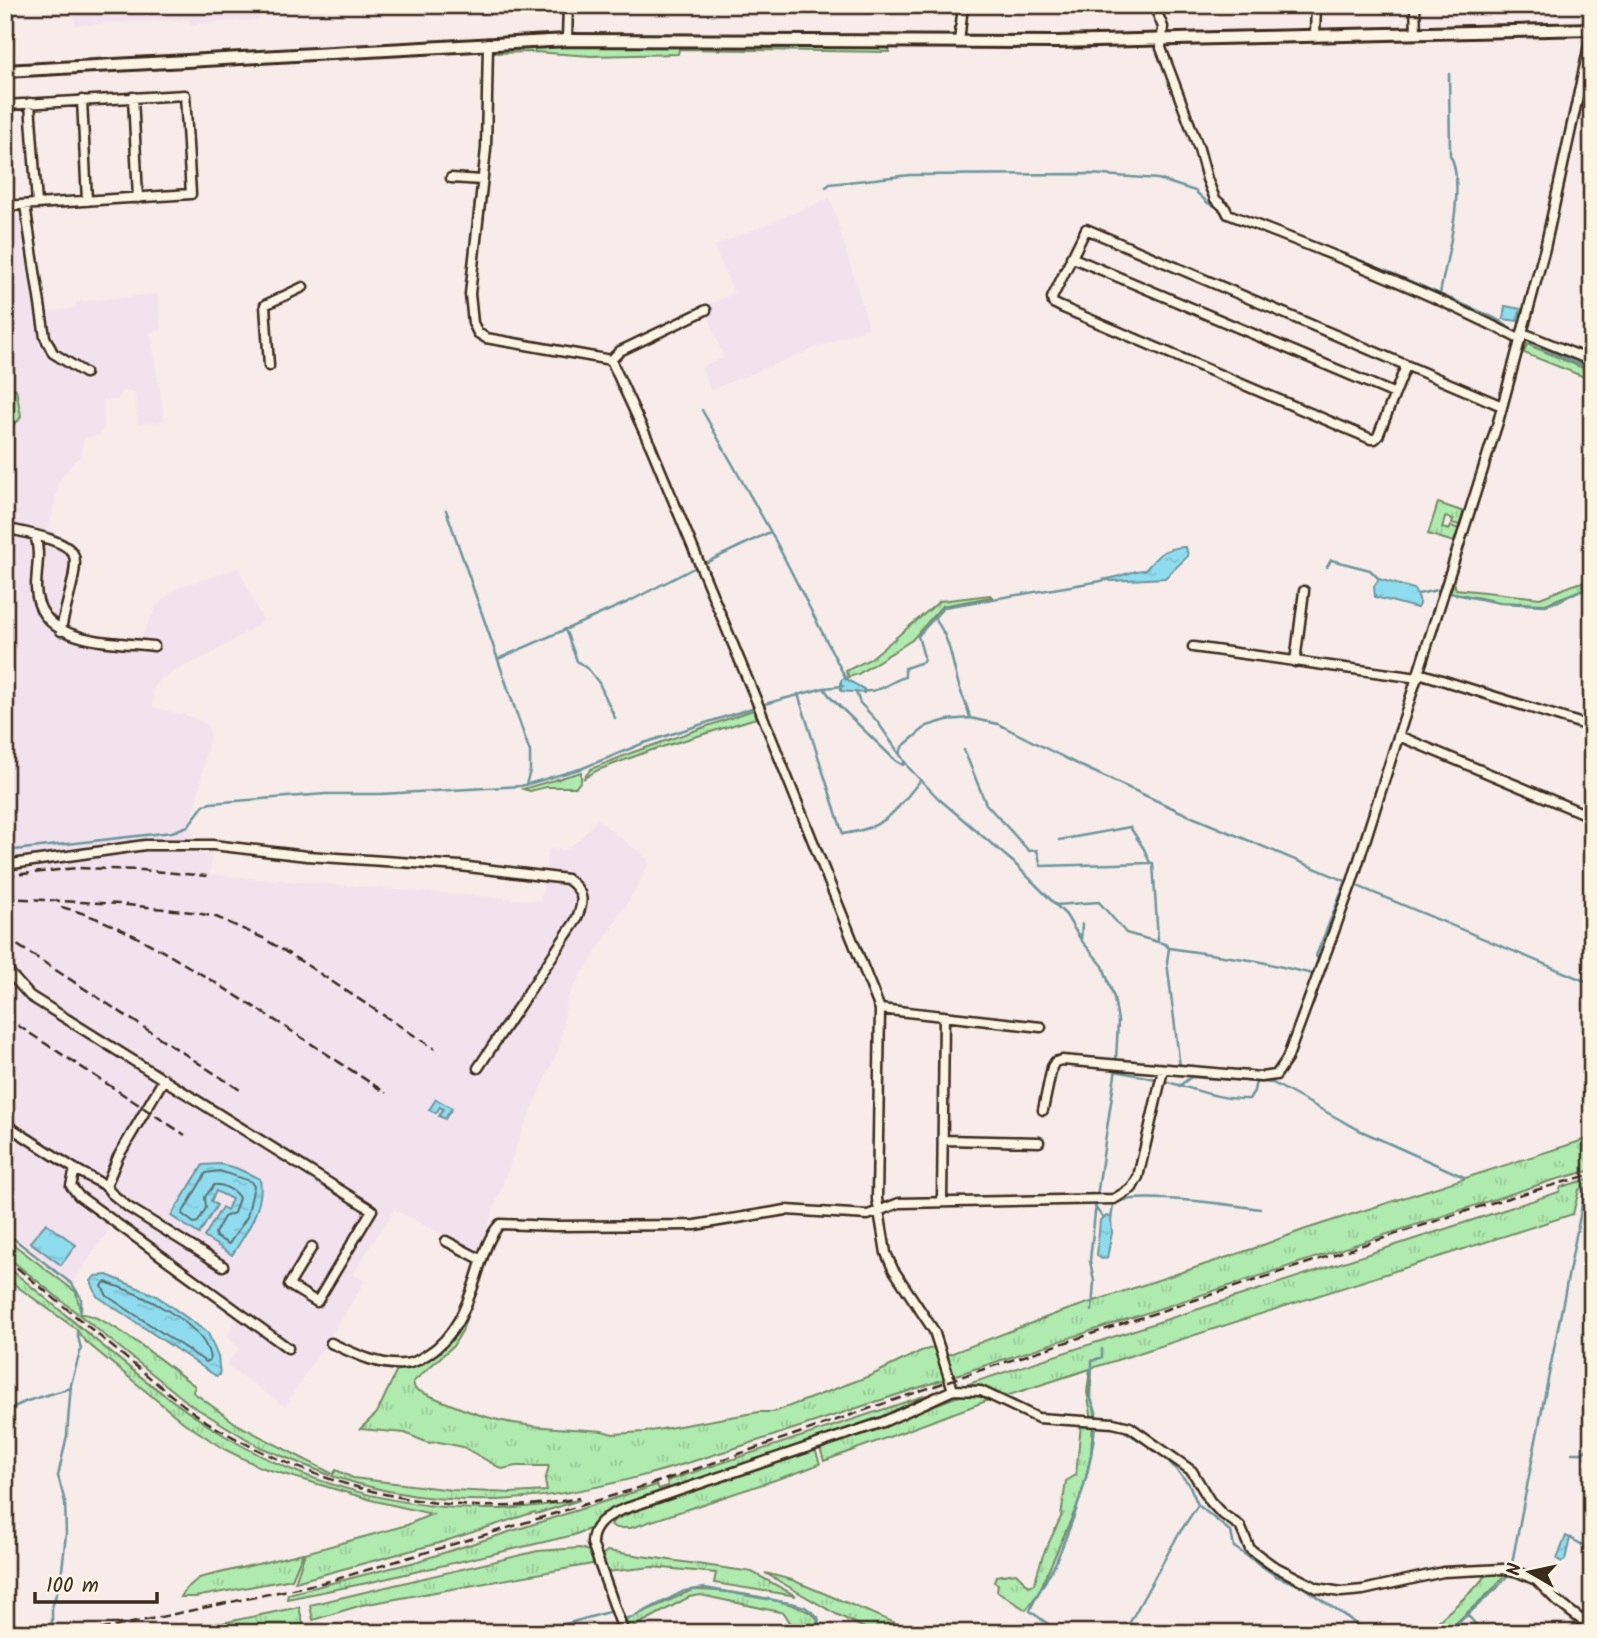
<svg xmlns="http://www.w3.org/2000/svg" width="1597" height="1638" font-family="Kalam,sans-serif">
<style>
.built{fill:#f1e2ee}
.grass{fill:url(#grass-tufts);stroke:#758a66;stroke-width:2}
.water{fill:url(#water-ripples);stroke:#6d959b;stroke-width:2}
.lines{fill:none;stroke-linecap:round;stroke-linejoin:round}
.shore{stroke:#5d7172;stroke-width:2}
.stream{stroke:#6d959b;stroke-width:2.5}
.minor-casing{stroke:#3b2a1e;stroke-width:13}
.secondary-casing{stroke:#3b2a1e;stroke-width:16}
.minor{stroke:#fcf5e5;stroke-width:8}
.secondary{stroke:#fcf5e5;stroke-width:10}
.rail{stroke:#3b2a1e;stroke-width:2.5;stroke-dasharray:10 5;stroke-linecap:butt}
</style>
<defs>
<pattern id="grass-tufts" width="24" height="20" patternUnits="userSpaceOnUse" patternTransform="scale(1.75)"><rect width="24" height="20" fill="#afeaaf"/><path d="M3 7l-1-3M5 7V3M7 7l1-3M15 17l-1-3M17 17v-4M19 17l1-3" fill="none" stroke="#97c996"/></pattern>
<pattern id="water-ripples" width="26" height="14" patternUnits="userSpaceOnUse" patternTransform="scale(1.75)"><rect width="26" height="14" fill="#8fdcef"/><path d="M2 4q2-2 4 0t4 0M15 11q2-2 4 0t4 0" fill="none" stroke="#7cbdcc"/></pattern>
</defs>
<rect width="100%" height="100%" fill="#f7ece9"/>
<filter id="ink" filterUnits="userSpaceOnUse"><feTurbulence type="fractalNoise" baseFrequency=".0143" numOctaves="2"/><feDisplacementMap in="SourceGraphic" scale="14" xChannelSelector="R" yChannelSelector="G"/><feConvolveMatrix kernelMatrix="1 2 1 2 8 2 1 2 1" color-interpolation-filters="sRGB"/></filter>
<g filter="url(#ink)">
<path class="built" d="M74,5H432L258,15V20L190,24L189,19L75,25Z
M830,198L869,327L710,390L701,366L724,358L705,307L734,293L714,246Z
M5,215L22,217L33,273L36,313L76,308V302L157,294L161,330L150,333L165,421L138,424L135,392L122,391L117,400H103L104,428L99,435L84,438L80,458L76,459L59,481L49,529L78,551L80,566L67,606L65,630L73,634L119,639L143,635L157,605L177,588L238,568L263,621L213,653L161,678L154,686L153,707L191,717L207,725L210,734L190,834L194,835V847L212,849L210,875L541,901L548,849L565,850L580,839L597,819L646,858L648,864L637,887L567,998L560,1046L520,1136L477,1255L445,1238V1236L394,1209L353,1274L364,1281L358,1293L285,1406L226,1365L239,1348L227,1337L236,1315L111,1227L73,1282L5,1229Z"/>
<path class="grass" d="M679,44L888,47L890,52L679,49L678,54L591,56L535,52L492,53L493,49Z
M1527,344L1592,372V380L1524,353Z
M5,386L16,389L21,416C19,423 13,425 5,425Z
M1438,503L1467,513L1463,526L1452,523L1453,519L1445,517L1442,528L1449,530L1451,526L1462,530L1457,543L1428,534Z
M1454,582L1456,589L1540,598L1578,583L1591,582L1592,590L1583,589L1545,604L1500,602L1450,592Z
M990,595L992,597L942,606L912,640L858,674L848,677L846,671L870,659L940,601Z
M753,710L756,718L649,751L598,770L583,779L591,769L631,753Z
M581,772V781L576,787H546L530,791L523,789Z
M1592,1114V1143L1588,1161L1592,1162V1170L1550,1181L953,1376L947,1355L1058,1313L1255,1248L1303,1230L1587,1139Z
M1592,1178V1190L1582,1187L1579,1190L1573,1214L1092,1368L1089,1393L1095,1411V1420L1092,1419L1087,1392L1090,1369L1006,1396L962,1386L1559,1192L1561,1187Z
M5,1238L76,1292L81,1314C104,1312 174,1371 195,1386L193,1392L238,1425L331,1473L329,1475L260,1447L191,1405L5,1255Z
M492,1241L462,1331L453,1346L413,1382L415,1389C439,1400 462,1410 487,1417C524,1428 564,1428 602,1431L613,1434L645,1432L759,1412H774L872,1375L921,1351L937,1347L948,1378C884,1399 820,1420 757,1441C609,1489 486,1527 332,1476L336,1470L353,1478L452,1490L511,1493L547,1491L545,1481L549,1466H516L502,1469L463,1447L439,1442L428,1443L405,1433L360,1429L377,1413L397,1370L407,1369L432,1355L443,1347L456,1331Z
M5,1265C78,1323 147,1389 227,1437C308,1486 406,1511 501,1509C527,1508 553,1504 580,1500L536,1514L535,1512L439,1543L295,1582L305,1553L407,1525L432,1514L375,1501L260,1467L224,1449L183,1422L85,1341L76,1329L15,1285L5,1277Z
M948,1388L911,1408L597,1523L589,1529L574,1535L367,1583L287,1599L288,1594L415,1562L650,1487L657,1485L659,1489L668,1486L667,1481Z
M970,1394L992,1399L824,1461L820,1448L956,1397Z
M1081,1424L1093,1425L1091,1453L1084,1486L1077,1506L1039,1592L1026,1610L997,1591L998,1584L994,1582L996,1576L1016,1573L1029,1586L1034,1584L1043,1555L1061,1517L1066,1481L1076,1475Z
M815,1449L820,1464L799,1472L631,1528H616L611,1525L613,1521L639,1509Z
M580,1548L592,1552L598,1563L362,1605L313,1620L310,1605L538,1551Z
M607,1551L752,1572L796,1596L714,1583L716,1573L652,1567L607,1572L602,1558L603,1554Z
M303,1553L292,1579L195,1597H181L187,1588L199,1578Z
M1487,1572L1506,1573L1494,1588L1445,1633H1425C1437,1621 1485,1583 1487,1572Z
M765,1573L792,1580L919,1633H874L836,1614Z
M692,1590C720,1589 797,1599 817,1618L819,1633H797L784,1613L701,1595L689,1597L630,1629L632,1633H626L622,1622Z
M299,1607L304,1628L279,1633H174Z"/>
<path class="water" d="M1505,306L1521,309L1517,321L1503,319Z
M1184,547H1186L1188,556L1165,578L1111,581L1106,579C1120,577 1133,570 1145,570C1159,555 1161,549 1184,547Z
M1379,579L1414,589C1418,596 1422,601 1417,608L1375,597L1374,586Z
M847,677L849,681L864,689V693L841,691V680Z
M436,1099L452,1108L445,1119L439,1116L443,1109L440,1107L436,1113L429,1110Z
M220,1164L236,1168L260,1179C265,1206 246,1234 232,1255L204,1237L222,1207L227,1210L232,1199L216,1191L211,1201L217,1205L199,1234L171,1216L203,1165Z
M1106,1216L1111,1218L1112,1233L1107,1258L1102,1259L1097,1256L1100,1220Z
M46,1223L76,1245L61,1265L30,1242Z
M107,1275L155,1295L208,1333L218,1357L220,1375L216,1376L97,1296L91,1281L95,1276Z
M1566,1536L1570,1538L1565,1560L1562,1562L1557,1559Z"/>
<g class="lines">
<path class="shore" d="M219,1171L250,1181L254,1186L247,1217L229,1244L216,1237L215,1233L224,1217L234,1213L239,1198C235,1190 222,1184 214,1185L205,1197L206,1208L198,1222L194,1223L182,1214L206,1173Z
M105,1282C136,1292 209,1324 210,1360L206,1362L107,1296L102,1286Z"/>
<path class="stream" d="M826,187L830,184L910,175L1089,174L1158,179L1195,191L1208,203L1220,208
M1311,242C1361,259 1411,281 1460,303C1477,311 1499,317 1512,331
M1440,294C1446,261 1467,184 1450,155L1449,74
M1529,342L1592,370
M702,410L773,536L846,679
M446,510L530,752V771L526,784
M701,565L770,532
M1327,567L1331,560L1370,570L1379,579
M1450,593L1500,603L1545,605L1559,601L1579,591H1592
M1418,594L1437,590
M935,619C952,641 952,667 961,692C965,702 968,708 970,718L998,724L1081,766L1190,816L1592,984
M565,629L577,661L589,670L599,683L615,718
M498,659L628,602L696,567
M824,688L831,698L896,761L903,765L904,762
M863,691C881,693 890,681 905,677V668L923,662L924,657L918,636L944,607L1107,580
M856,692L860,703L877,721L909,768L939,799L1013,862L1066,915L1081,940L1103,966L1114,998L1118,1021L1116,1061
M798,694L843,834C887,828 894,812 920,781
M761,705L824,688L843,686
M964,750L986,804L1029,851L1037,850L1041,866L1150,863
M900,754L902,747L927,726L947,720L970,718
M1059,840L1130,827L1144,849L1150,863H1153L1158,940
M5,851L172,832L188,826L204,805L211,803L325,794H381L521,786L583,768L644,743L755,707
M1056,905L1099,902L1126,933L1165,944L1169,948L1167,962L1180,1067
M1081,940L1082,924
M1169,948L1257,961L1317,975
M1319,960L1334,914
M1314,974L1319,960L1316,956L1346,881
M1115,1071C1131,1074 1148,1077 1164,1081C1192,1088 1218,1100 1249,1099L1254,1091L1256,1081
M1179,1086L1191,1077L1273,1083L1359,1130L1464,1177
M1591,1161L1592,1156
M1097,1196L1116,1068
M1095,1207L1103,1218
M1111,1220L1113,1204C1134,1191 1232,1205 1260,1209
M5,1232L72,1284L81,1298V1311
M1092,1311L1094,1281L1090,1261L1096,1203
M5,1411L27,1401L71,1388
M1096,1419V1411L1091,1399L1092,1361L1102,1357V1349
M1119,1428L1155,1450
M1572,1453H1582L1592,1446
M1164,1456L1189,1484L1198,1505L1231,1532L1234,1547L1276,1576L1301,1586L1351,1620L1365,1633
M1570,1538L1592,1550
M1511,1568L1585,1190
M1467,1614L1476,1625L1478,1633
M622,1619L633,1617L684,1591L705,1588L795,1604L805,1607L818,1617L820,1633
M1048,1624L1030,1611C1031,1604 1050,1574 1055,1564C1074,1519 1092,1473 1095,1424
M52,1627V1607L61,1579L66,1534L65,1502L58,1476L67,1435L71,1384L81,1349L77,1332
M533,1633L612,1611
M1124,1633L1178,1535L1198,1505
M1447,1633L1497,1588L1507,1576"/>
<g class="minor-casing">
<path id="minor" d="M1154,5L1163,27L1161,48L1199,149L1207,179L1215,199L1225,208L1228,214C1327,252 1427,291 1521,340
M1415,5L1416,33
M1315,35L1316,5
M567,40L568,5
M959,42L963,5
M488,43L486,149L470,294L473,323L478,333L486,338L611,360L651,447L757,702L880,1009
M133,97L138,198
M82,100L87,201
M30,103L37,204
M5,105L185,95L191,194L5,206
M451,178L482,180
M25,205L45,337L53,353L85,373
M1071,257L1395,394
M1523,333L1592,361
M611,360L620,351L706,310
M269,366L265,305L303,287
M1406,366L1378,436L1375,439H1371L1061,307L1053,303L1052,298L1086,229L1502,406
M5,528C20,532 69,539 74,556C79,571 63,612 61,631
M35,535C41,553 36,570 36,588C38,646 113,641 154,646
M1193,647L1418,678
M1295,662L1304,591
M1419,673L1592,727
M1399,736L1592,817
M5,865L145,845H213L307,856L460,866L567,879C586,892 584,903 575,922L478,1068
M5,968L30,996L372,1210L317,1302L289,1285L312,1247
M1041,1027L880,1009L877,1199L886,1253L893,1269L934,1331L953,1390L981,1391L1038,1418L1113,1423L1130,1427L1192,1471L1210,1501L1221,1513L1240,1526L1250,1549L1272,1565L1317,1588L1341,1592L1363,1590L1443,1572L1503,1569L1518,1572L1536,1580L1557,1601L1592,1628
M1043,1110L1052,1067L1055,1062L1062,1060L1261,1077L1276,1075L1287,1059L1352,882L1498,422L1545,248L1592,32
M5,1124L75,1169L106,1186L111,1193L128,1207L223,1266
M943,1140L1039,1142
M75,1169L71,1186L79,1196L288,1348
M106,1186L118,1157L164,1079
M942,1202L944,1016
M446,1241L482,1260
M331,1343C353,1353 379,1366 403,1364C413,1364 420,1359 428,1354C455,1337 466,1308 476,1278C482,1260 487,1238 500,1224L556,1226L695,1225L786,1210L868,1215L899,1203L1114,1199L1132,1188L1138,1177L1163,1070
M624,1633L592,1543C592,1525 608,1515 624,1509L883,1422L953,1390"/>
</g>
<g class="secondary-casing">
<path id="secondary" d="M5,71L567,40L1056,42L1592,29"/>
</g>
<use href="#minor" class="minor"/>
<use href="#secondary" class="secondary"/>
<path class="rail" d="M5,876L76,868L142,870L207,876
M5,898L119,904L192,912L216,917L263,938L299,960L435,1049
M61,907C109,919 149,943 191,968C258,1008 322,1051 386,1093
M5,937L240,1090
M5,1017L185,1135
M5,1258C48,1293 90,1328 132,1363C162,1387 192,1415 226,1433C331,1492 459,1522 579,1498
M85,1633L330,1581L491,1533L664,1480L969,1374L1491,1203L1592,1174"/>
</g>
</g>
<rect width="1597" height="1638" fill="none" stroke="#fcf5e5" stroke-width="28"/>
<rect x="14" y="14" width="1569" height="1610" fill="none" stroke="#3b2a1e" stroke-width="2.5" filter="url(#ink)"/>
<g transform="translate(1530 1572) rotate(279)" stroke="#fcf5e5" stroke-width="5" paint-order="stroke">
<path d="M0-5L12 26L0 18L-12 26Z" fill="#3b2a1e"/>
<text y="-10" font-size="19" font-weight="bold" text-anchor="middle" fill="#3b2a1e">N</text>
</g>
<path d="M35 1592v10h122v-10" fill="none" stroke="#3b2a1e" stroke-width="3.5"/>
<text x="46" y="1592" font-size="21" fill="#3b2a1e" stroke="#fcf5e5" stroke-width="5" paint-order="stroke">100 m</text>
</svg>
